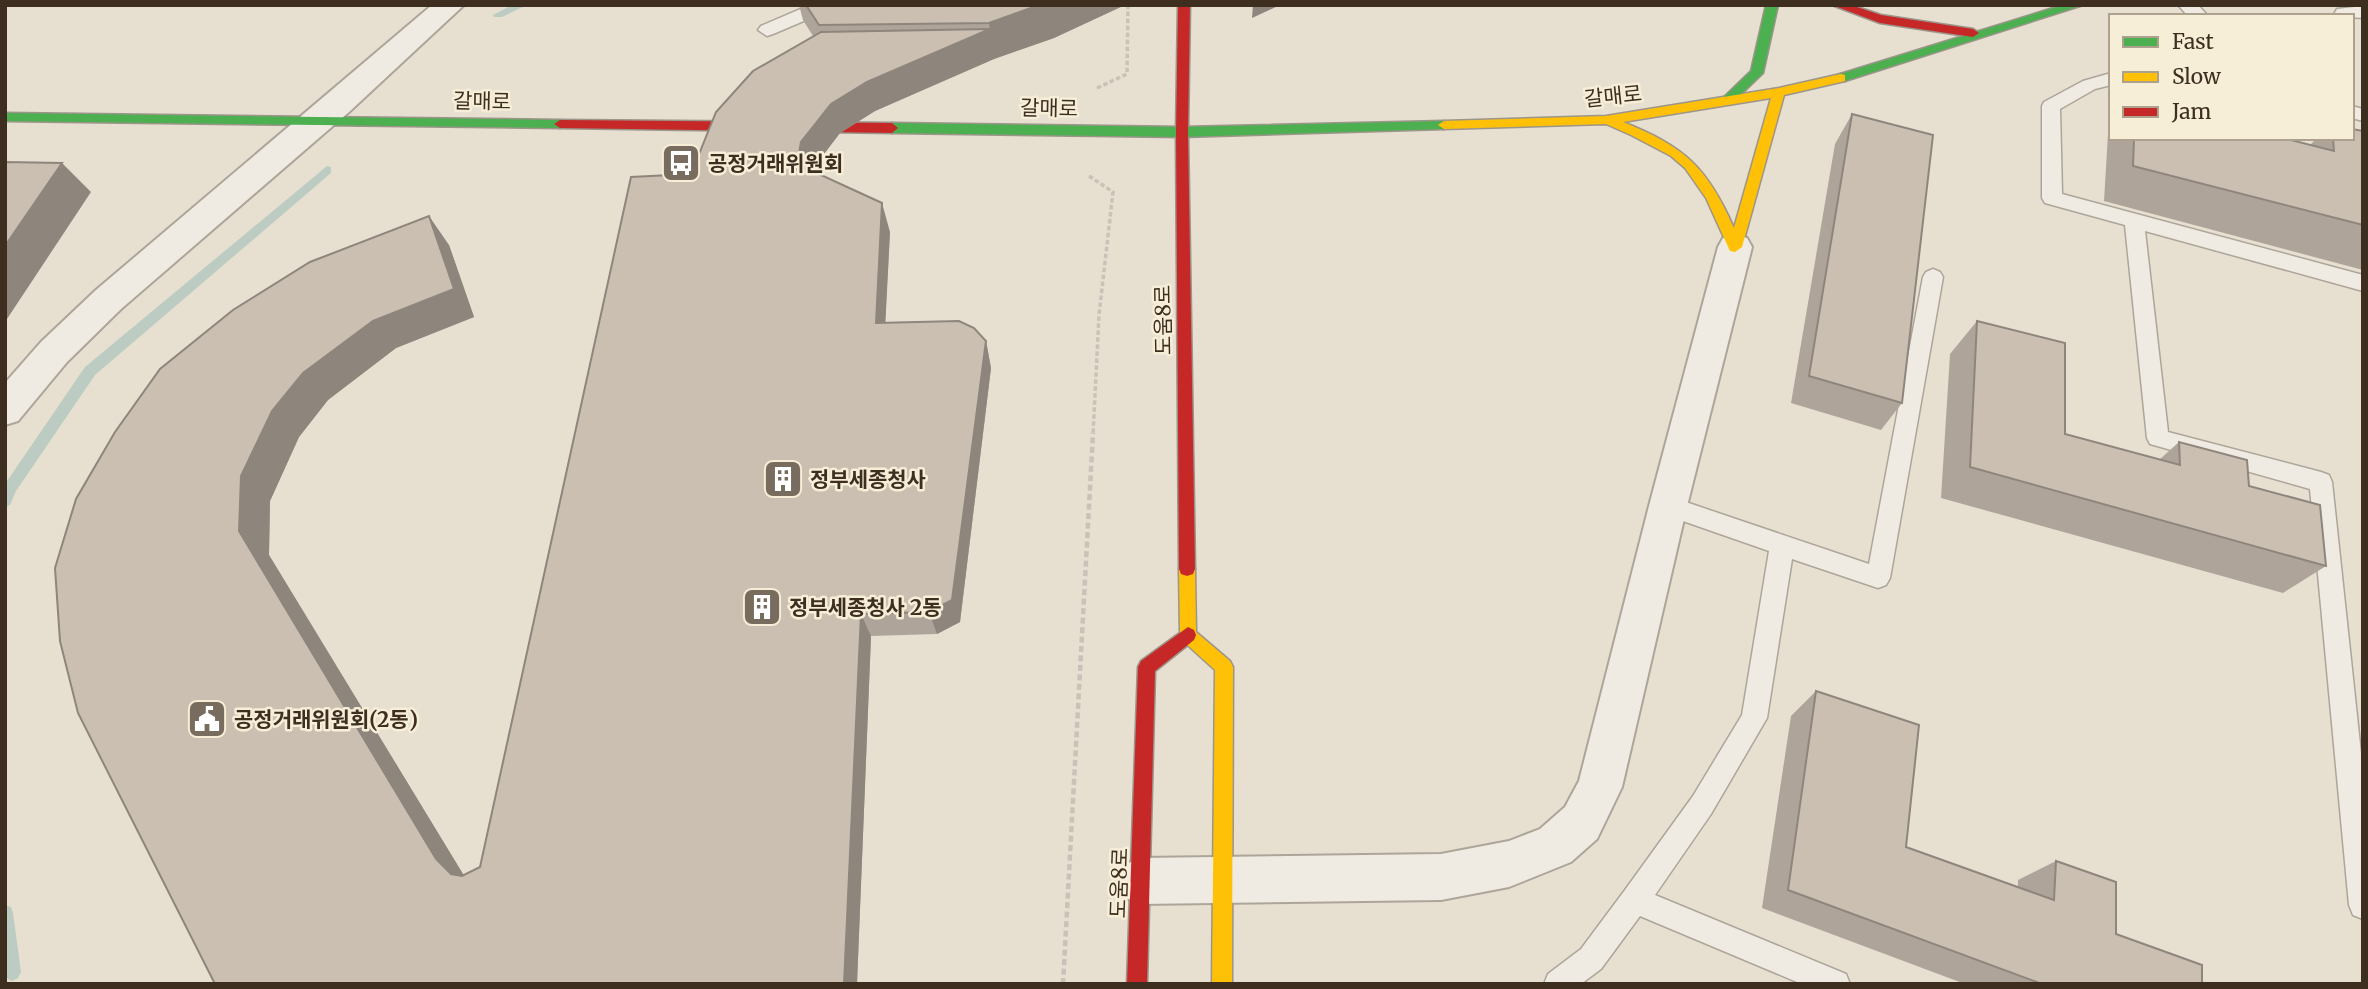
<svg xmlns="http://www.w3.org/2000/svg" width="2368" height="989" font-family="Merriweather,'Noto Sans KR',serif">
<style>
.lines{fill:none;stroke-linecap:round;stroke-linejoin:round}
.stream{fill:#bcccc2;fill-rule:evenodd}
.lane-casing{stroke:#ada599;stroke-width:3}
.street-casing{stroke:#ada599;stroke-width:4}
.fast-casing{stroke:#9c958a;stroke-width:3}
.slow-casing{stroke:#9c958a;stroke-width:3}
.jam-casing{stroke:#9c958a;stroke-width:3}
.path-far1{stroke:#c8c2b9;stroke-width:3.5;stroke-dasharray:4.5 2.5;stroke-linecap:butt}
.path{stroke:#c8c2b9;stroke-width:4.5;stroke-dasharray:6 3.5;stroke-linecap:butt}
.lane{fill:#efebe3;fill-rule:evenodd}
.street{fill:#efebe3;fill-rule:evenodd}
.fast{fill:#4caf50;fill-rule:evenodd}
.slow{fill:#ffc107;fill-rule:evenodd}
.jam{fill:#c62828;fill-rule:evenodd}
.wall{fill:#afa499}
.shaded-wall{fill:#8e867d}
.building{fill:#cbbfb2;stroke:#8e867d;stroke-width:2}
.labels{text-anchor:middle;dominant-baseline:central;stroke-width:5;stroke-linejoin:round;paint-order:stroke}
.street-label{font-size:21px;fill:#3d2e20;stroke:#f7eed8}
.poi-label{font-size:21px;font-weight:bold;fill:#3d2e20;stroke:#f7eed8;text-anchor:start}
</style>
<rect width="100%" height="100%" fill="#e7e0d1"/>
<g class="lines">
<path class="stream" d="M512,5H527L502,17H494L493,15Z
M327,166L331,167V173L95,375L16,491L10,505L5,507V484L85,367Z
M5,905L11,907L13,913L21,972L18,978L12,981L5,977Z"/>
<g class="lane-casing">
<path id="lane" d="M810,5H835L832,9L773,34L767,36L758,30L761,26Z
M2178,5H2198L2208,16H2188Z
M2363,6V18L2333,16L2337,9Z
M2111,73V85L2095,89L2060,109L2062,194L2363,275V291L2145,231L2168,432L2321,472L2329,475L2332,482L2363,772V919L2353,915L2349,905L2310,489L2150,444L2147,438L2125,225L2045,203L2042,198V106L2044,102L2083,81Z
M2352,106L2363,109V121L2352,118Z
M1933,269L1940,272L1943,277L1890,578L1886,585L1878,588L1792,559L1767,718L1711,814L1655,895L1846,974L1850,984H1802L1640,916L1601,969L1581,984H1544L1548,974L1581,949L1625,890L1693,796L1742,715L1769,551L1660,513L1657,506L1660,499L1668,496L1869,564L1923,277L1926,272Z"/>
</g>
<g class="street-casing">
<path id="street" d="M432,5H464L349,112L121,309L67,362L18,421L5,425V383L41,342L96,290Z
M1735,234L1747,238L1752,247L1687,506L1622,787L1597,839L1571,862L1509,887L1441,900L1140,904L1124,897L1117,881L1124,865L1140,858L1441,854L1509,841L1540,829L1565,807L1579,781L1649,506L1718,247L1723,238Z"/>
</g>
<g class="fast-casing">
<path id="fast" d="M1766,5H1778L1763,73L1732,103H1724V97L1751,71Z
M2063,5H2083L1845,81H1837L1835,78L1837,75Z
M5,113L560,120L566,124L560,128L5,121Z
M1444,121L1450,125L1444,129L1182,137L892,133L886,128L892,123L1182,127Z"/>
</g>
<g class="slow-casing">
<path id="slow" d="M1841,74L1845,75V81L1784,95L1742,247L1735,252L1730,251L1706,198L1685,168L1671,156L1631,135L1606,124L1444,129L1438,125L1444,121L1606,116L1779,88ZM1771,98L1734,228C1707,167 1685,147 1623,122Z
M1187,562L1193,564L1195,569L1196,632L1230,661L1233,667L1232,984H1212L1215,670L1182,640L1180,635L1179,569L1181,564Z"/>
</g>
<g class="jam-casing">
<path id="jam" d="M1178,5H1190L1188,132L1195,569L1193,574L1187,576L1181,574L1179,569L1176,132Z
M1832,5H1851L1881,15L1973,29L1979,33L1973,37L1880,23Z
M560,120L892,123L898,128L892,133L560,128L554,124Z
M1188,627L1194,630L1196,635L1194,640L1155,671L1147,984H1127L1138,667L1141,661Z"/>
</g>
<path class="path-far1" d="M1097,88L1127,74L1128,5
M1089,176L1113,192L1099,315L1093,435"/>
<path class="path" d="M1063,984L1093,433"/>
<use href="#lane" class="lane"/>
<use href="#street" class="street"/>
<use href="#fast" class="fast"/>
<use href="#slow" class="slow"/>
<use href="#jam" class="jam"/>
</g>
<path class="wall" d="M799,5H1125L1054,38L994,59L875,111L840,133L811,171L890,232L885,323L986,341L991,368L960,622L937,634L871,636L857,984H215L78,713L449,245L474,317L396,348L328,400L299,437L270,501L269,555L463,874V875L480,867L691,174L813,36L803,20Z
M2111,83V138H2283L2310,145L2317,138H2352L2363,131V270L2104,201Z
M1852,114L1902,403L1881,430L1791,403L1835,144Z
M1977,321L2065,434L2159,460L2179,442L2249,486L2326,566L2283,593L1941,498L1950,354Z
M1816,691L1906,847L2018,887V880L2056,861L2116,934L2202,984H1965L1762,908L1791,716Z"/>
<path class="shaded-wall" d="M1039,5H1125L1054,38L994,59L989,23Z
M1253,5H1280L1252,18Z
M990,29L994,59L875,111L840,133L811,171L796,170L801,142L831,104L867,82Z
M62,163L91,192L5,322V246Z
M882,203L890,232L884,350L876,323Z
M429,216L449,245L474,317L396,348L328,400L299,437L270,501L269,555L463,874L477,889L451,874L436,859L239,531L241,476L272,411Z
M986,341L991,368L960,622L937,634L929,612Z
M861,614L871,636L857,984H844Z"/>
<path class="building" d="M806,5H1039L989,23L819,25Z
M990,29L867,82L831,104L801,142L796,170L808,169L882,203L876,323L959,321L974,328L986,341L952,600L929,612L861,614L844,984H215L78,713L60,641L55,568L76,499L115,432L160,369L233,310L310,262L429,216L454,289L373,321L303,373L272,411L241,476L239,531L436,859L451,874L462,876L480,867L631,177L691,174L716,112L753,71L821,32Z
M1852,114L1933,135L1902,403L1809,376Z
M2352,129L2363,131V225L2133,166L2134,138H2283L2334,151L2333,138H2352Z
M5,162L62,163L5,246Z
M1977,321L2065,343V434L2180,465L2179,442L2247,460L2249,486L2320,505L2326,566L1970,467Z
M1816,691L1919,725L1906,847L2054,900L2056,861L2116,882V934L2202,965V984H2042L1788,890Z"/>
<defs>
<g id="bus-square" transform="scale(2.0125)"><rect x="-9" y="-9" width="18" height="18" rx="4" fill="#786c5e" stroke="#f7eed8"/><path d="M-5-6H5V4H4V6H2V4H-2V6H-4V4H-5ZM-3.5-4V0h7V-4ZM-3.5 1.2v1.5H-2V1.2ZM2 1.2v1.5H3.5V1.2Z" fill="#fff"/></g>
<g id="building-square" transform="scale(2.0125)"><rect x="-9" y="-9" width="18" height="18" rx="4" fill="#786c5e" stroke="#f7eed8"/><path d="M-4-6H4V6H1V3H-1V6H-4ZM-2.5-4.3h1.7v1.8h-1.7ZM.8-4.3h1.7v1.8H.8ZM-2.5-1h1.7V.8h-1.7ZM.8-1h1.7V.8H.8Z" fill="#fff"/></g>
<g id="civic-square" transform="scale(2.0125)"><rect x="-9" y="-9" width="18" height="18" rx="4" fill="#786c5e" stroke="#f7eed8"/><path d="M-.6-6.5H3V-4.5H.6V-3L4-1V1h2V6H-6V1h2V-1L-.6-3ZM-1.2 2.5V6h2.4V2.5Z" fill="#fff"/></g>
</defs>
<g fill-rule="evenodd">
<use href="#bus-square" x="681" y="163"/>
<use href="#building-square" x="783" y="479"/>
<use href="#building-square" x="762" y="607"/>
<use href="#civic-square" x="207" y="719"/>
</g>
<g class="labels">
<g class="street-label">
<text transform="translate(1613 96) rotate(-6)">갈매로</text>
<text transform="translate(482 101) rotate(1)">갈매로</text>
<text transform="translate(1049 108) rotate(1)">갈매로</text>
<text transform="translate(1163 320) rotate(-91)">도움8로</text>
<text transform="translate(1119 883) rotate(-88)">도움8로</text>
</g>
<g class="poi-label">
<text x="708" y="163">공정거래위원회</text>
<text x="810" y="479">정부세종청사</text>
<text x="789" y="607">정부세종청사 2동</text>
<text x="234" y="719">공정거래위원회(2동)</text>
</g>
</g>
<rect width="2368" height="989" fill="none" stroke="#3d2e20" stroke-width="14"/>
<rect x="2109" y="14" width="245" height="126" fill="#f7eed8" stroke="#ada18e" stroke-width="2"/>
<rect x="2123" y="37" width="35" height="10" fill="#4caf50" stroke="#ada18e" stroke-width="2"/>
<text x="2172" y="49" font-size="21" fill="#3d2e20">Fast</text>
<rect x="2123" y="72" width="35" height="10" fill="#ffc107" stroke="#ada18e" stroke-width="2"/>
<text x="2172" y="84" font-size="21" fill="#3d2e20">Slow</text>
<rect x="2123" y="107" width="35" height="10" fill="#c62828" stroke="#ada18e" stroke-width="2"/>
<text x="2172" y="119" font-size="21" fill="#3d2e20">Jam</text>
</svg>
